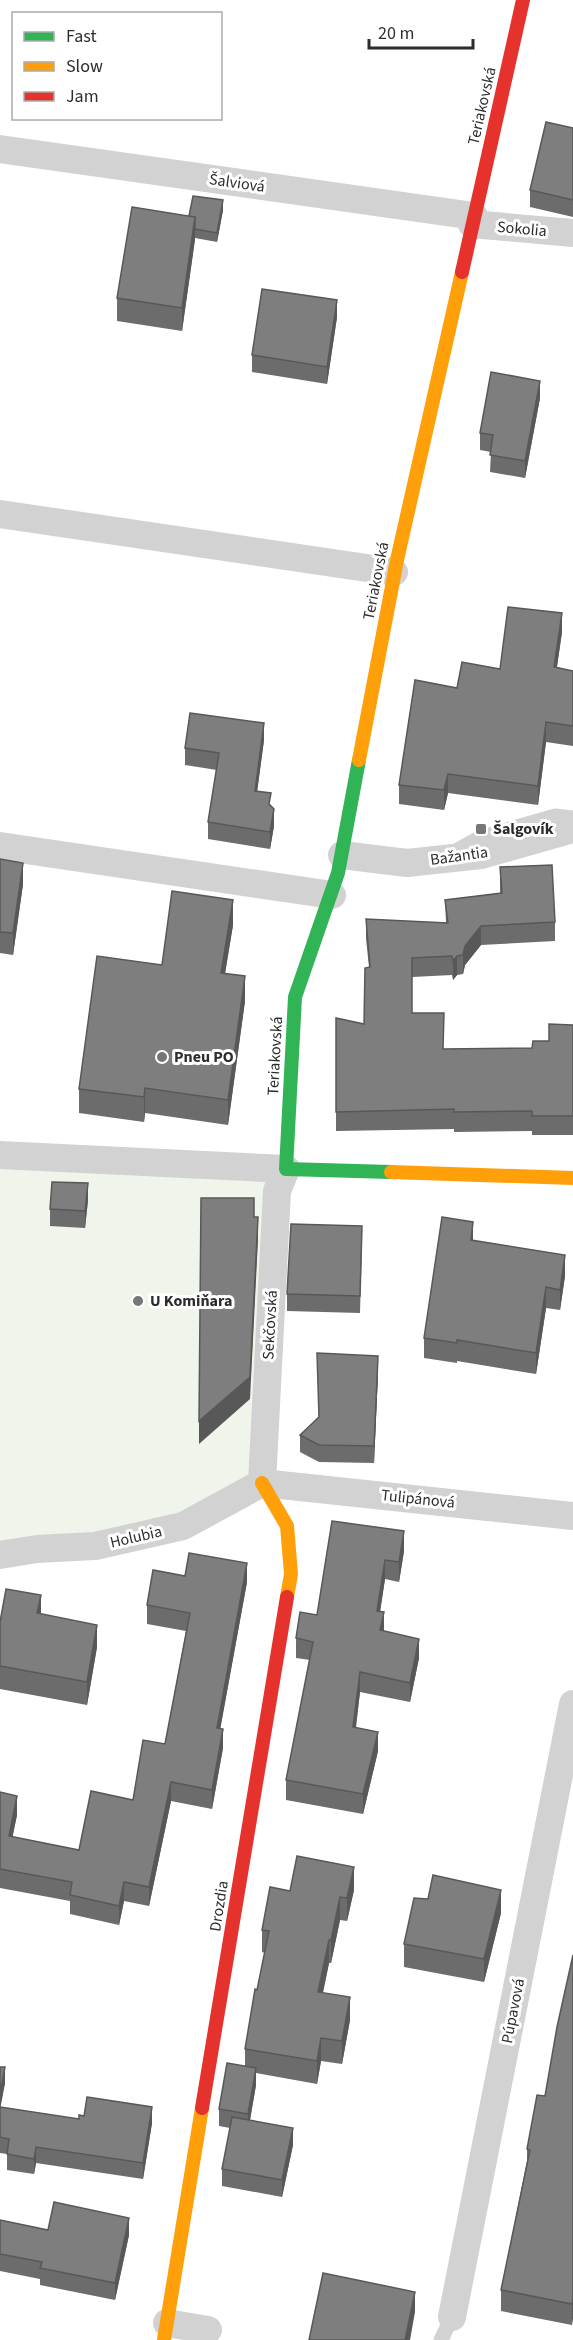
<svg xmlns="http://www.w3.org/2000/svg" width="573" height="2340" font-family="'Source Sans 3',sans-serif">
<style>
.green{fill:#eff5ea}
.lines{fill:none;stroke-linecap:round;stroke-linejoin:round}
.lane{stroke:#d2d2d2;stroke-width:15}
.street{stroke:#d2d2d2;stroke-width:28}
.fast{stroke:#30b455;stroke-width:14}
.slow{stroke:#ff9f0a;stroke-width:14}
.jam{stroke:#e5322d;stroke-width:14}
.wall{fill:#6c6c6c}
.shaded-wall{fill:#585858}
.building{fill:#7e7e7e;stroke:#585858;stroke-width:1.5}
.poi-dot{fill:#767676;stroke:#fff;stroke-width:2}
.labels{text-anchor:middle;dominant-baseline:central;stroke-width:6;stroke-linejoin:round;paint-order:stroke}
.street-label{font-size:16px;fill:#2d2d2d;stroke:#fff}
.poi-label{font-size:16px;font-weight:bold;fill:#2d2d2d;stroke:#fff;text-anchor:start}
</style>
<rect width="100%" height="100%" fill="#fff"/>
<path class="green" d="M0,1155L286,1169L262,1483L183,1526L0,1555Z"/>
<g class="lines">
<path class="lane" d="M456,851L479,838L555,816L573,818
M441,2340L452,2317"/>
<path class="street" d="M0,149L474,216
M472,224L573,233
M0,514L394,572
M0,846L332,895
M342,855L407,863L481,855L573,829
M0,1155L286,1169L277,1191L262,1483
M262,1483L573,1516
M0,1555L37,1549L95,1546L183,1526L262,1483
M452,2317L573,1704
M167,2323L208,2330"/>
<path class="fast" d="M359,760L338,873L295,997L286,1169L391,1172"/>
<path class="slow" d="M359,760L397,560L462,272
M391,1172L573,1178
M262,1483L287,1526L291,1574L287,1597
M164,2340L202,2108"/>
<path class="jam" d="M462,272L523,0
M202,2108L287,1597"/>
</g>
<path class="wall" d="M573,128V217L530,207V190Z
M223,210L217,242L195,238L182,331L117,321V298L189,216Z
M337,317L327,384L252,372V355Z
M540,398L525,478L490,472L491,452L480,450V433Z
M562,632L557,667L573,671V746L546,742L538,805L448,793L444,810L399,804V785L500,669Z
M264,740L257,791L271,806L274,826L270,849L208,839V822L217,770L185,765V748Z
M0,859L23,884L13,955L0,953Z
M500,867L555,922V941L481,945L465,965L463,974L457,975L453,980L452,975L412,977V1013L444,1049L532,1048L549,1041L573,1025V1135H532V1131L454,1132V1129L336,1131V1018L364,1024L369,967L366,939V919L446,923L445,900L500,893Z
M233,925L225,973L245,1001L228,1125L145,1113L144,1122L79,1113V1089L162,965Z
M88,1200L85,1228L50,1226V1209Z
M473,1240L565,1276L560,1310L546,1308L536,1374L457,1361V1363L424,1358V1338Z
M362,1243L360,1313L287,1311V1294Z
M378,1373L374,1463L319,1462L300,1452V1435Z
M332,1521L404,1551L399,1582L385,1579L380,1612L384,1631L419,1658L410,1702L360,1692L356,1728L378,1751L363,1814L286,1800V1780L310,1660L296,1658V1638L317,1615Z
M185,1576L247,1582L220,1729L223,1748L212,1809L171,1801L149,1906L124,1901L119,1925L70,1914V1901L0,1888V1792L17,1815L12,1837L79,1850L133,1800L165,1744L186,1631L147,1624V1605Z
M41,1614L97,1647L87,1705L0,1689V1622Z
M354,1890L347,1921L340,1920L331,1963H329L323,1993L350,2020L342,2064L321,2061L317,2084L256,2073V2085L250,2120L293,2145L282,2197L222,2186V2169L230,2128L219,2126V2109L245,2066V2049L265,1953L262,1952V1930L290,1891Z
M501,1913L484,1982L404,1967V1944Z
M573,1955L572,2325L501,2311V2290L527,2161V2149L545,2096Z
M0,2067L5,2083L0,2107L79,2119L152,2123L143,2179L36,2163L34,2174L7,2170V2154L0,2153Z
M0,2220L48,2230L129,2235L115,2300L40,2285V2279L0,2271Z"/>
<path class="shaded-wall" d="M223,200V210L217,242V233Z
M195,217V240L182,331V308Z
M337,300V317L327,384V367Z
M540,381V398L525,478V461Z
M562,613V632L554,686V667Z
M546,722V742L538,805V786Z
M264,723V740L255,808V791Z
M448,774V793L444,810V790Z
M274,809V826L270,849V832Z
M23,863V884L13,955V933Z
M233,900V925L221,998V973Z
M481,926V945L465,965L463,974V955L465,946Z
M457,956V975L453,980V961Z
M245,976V1001L228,1125V1100Z
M145,1088V1113L144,1122V1097Z
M88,1183V1200L85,1228V1211Z
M258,1217V1240L250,1399L199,1444V1421Z
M473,1222V1243L471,1240Z
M565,1255V1276L560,1310V1290Z
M546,1287V1308L536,1374V1353Z
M378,1356V1373L374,1463V1446Z
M404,1531V1551L399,1582V1562Z
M385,1560V1579L377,1631V1611Z
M247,1563V1582L217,1747V1728Z
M41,1595V1618L37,1613Z
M384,1612V1632L380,1630Z
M97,1625V1647L87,1705V1682Z
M419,1639V1658L410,1702V1683Z
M360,1672V1692L353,1747V1727Z
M223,1729V1748L212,1809V1790Z
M378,1732V1751L363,1814V1794Z
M171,1782V1801L149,1906V1887Z
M17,1796V1815L9,1855V1836Z
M354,1867V1890L347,1921V1898Z
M124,1882V1901L119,1925V1906Z
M501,1890V1913L484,1982V1959Z
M340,1897V1920L331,1963V1940Z
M329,1940V1963L318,2015V1992Z
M350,1997V2020L342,2064V2041Z
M321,2038V2061L317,2084V2061Z
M5,2067V2083L0,2110V2094Z
M256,2068V2085L248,2131V2114Z
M152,2107V2123L143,2179V2163Z
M293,2128V2145L282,2197V2180Z
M36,2147V2163L34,2174V2159Z
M129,2218V2235L115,2300V2283Z
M415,2292V2312L410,2340H405Z
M573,2297V2319L572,2325V2304Z"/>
<path class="building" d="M546,122L573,128V200L530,190Z
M193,196L223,200L217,233L195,229V217L189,216Z
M132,207L195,217L182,308L117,298Z
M262,289L337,300L327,367L252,355Z
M491,372L540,381L525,461L490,455L493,435L480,433Z
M508,607L562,613L554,667L573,671V726L546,722L538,786L448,774L444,790L399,785L415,680L457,688L462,662L500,669Z
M190,713L264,723L255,791L271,793L269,804L274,809L270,832L208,822L219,753L185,748Z
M0,859L23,863L13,933L0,932Z
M552,865L555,922L481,926L465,946L463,955L457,956L453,961L452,956L412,958V1013H444L443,1049L532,1048L533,1041H549V1024L573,1025V1116H532V1111L454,1112V1109L336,1112V1018L364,1024L365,968L370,967L366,919L448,923L445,900L502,893L500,867Z
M172,891L233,900L221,973L245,976L228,1100L145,1088L144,1097L79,1089L97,956L162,965Z
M52,1182L88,1183L85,1211L50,1209Z
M201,1198H254V1217H258L250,1377L199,1421Z
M442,1217L473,1222L471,1240L565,1255L560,1290L546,1287L536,1353L457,1340V1343L424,1338Z
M291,1224L362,1226L360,1296L287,1294Z
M317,1353L378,1356L374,1446L319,1445L300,1435L319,1417Z
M332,1521L404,1531L399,1562L385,1560L377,1611L384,1612L380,1630L419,1639L410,1683L360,1672L353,1727L378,1732L363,1794L286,1780L313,1642L296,1638L300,1612L317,1615Z
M189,1553L247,1563L217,1728L223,1729L212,1790L171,1782L149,1887L124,1882L119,1906L70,1895L72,1882L0,1869V1792L17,1796L9,1836L79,1850L91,1791L133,1800L143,1740L165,1744L190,1613L147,1605L153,1570L185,1576Z
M6,1589L41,1595L37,1613L97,1625L87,1682L0,1666V1622Z
M297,1856L354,1867L347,1898L340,1897L331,1940H329L318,1992L350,1997L342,2041L321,2038L317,2061L245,2049L255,1989L257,1990L269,1931L262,1930L270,1887L290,1891Z
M433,1875L501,1890L484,1959L404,1944L414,1898L428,1899Z
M573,1955V2297L572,2304L501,2290L530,2150L527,2149L537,2095L545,2096L557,2027Z
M227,2063L256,2068L248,2114L219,2109Z
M0,2067H5L0,2094Z
M87,2097L152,2107L143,2163L36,2147L34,2159L7,2154L9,2139L0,2137V2107L79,2119V2115L84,2116Z
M232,2117L293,2128L282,2180L222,2169Z
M54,2202L129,2218L115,2283L40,2268L42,2262L0,2254V2220L48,2230Z
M323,2273L415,2292L405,2340H309Z"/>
<g class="poi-dot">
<rect x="475" y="823" width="12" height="12" rx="3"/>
<circle cx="162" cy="1057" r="6"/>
<circle cx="138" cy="1301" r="6"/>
</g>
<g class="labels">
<g class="street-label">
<text transform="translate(482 106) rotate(-77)">Teriakovská</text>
<text transform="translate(237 183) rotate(8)">Šalviová</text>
<text transform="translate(522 229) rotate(5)">Sokolia</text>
<text transform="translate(376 581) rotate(-79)">Teriakovská</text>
<text transform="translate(459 856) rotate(-8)">Bažantia</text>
<text transform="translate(275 1056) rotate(-87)">Teriakovská</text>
<text transform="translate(270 1325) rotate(-87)">Sekčovská</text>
<text transform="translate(418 1499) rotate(6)">Tulipánová</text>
<text transform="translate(136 1537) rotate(-13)">Holubia</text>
<text transform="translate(219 1906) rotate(-81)">Drozdia</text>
<text transform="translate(513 2011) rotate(-79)">Púpavová</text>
</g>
<g class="poi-label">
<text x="493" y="829">Šalgovík</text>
<text x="174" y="1057">Pneu PO</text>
<text x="150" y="1301">U Komiňara</text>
</g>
</g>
<rect x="12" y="12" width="210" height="108" fill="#ffffff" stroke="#ababab" stroke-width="1.5"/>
<rect x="24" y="32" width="30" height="9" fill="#30b455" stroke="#ababab" stroke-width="1.5"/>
<text x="66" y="42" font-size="18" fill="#2d2d2d">Fast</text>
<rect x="24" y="62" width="30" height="9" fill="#ff9f0a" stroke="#ababab" stroke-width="1.5"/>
<text x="66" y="72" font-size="18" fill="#2d2d2d">Slow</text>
<rect x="24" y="92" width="30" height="9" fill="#e5322d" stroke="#ababab" stroke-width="1.5"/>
<text x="66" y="102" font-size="18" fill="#2d2d2d">Jam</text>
<path d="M369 39v9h104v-9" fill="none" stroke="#2d2d2d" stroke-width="3"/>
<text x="378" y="39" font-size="18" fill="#2d2d2d" stroke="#ffffff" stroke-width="4.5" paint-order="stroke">20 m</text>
</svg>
